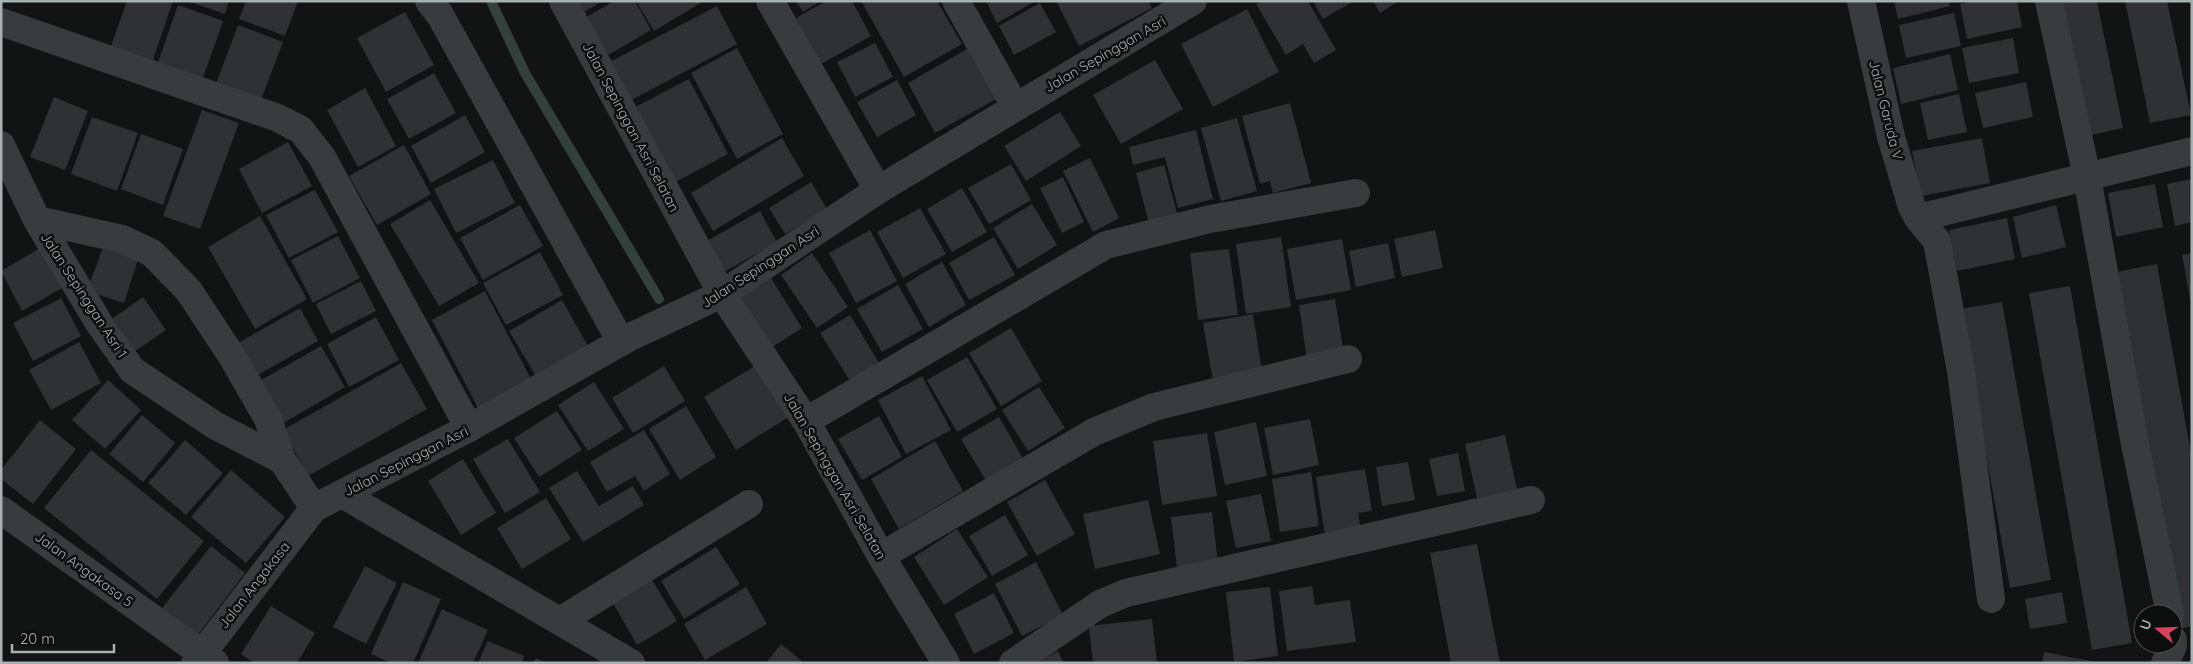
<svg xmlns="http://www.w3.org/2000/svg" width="2193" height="664" font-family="Quicksand,sans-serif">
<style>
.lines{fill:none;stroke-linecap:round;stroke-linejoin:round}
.stream{stroke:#32413b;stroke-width:10}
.building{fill:#2f3132}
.street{stroke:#383c3c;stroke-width:28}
.labels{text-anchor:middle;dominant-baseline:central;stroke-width:5;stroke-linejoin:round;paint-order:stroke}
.street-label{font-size:14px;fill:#a5b2b0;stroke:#0d0e0e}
</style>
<rect width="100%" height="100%" fill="#121313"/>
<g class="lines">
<path class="stream" d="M491,1L525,73L659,299"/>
</g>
<path class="building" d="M127,1H173L153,60L111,46Z
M187,1H229L225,14Z
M246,1H298L285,36L239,19Z
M578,1H603L584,12Z
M614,1H635L651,30L598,61L576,23Z
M636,1H704L654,31Z
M796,1H821L803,12Z
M826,1H852L871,36L821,64L796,18Z
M861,1H937L962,44L904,77Z
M986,1H1036L997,23Z
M1056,1H1149L1152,8L1079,46Z
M1261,1H1308L1336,50L1314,63L1303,44L1286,55L1256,4Z
M1313,1H1354L1323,19Z
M1373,1H1399L1380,13Z
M1894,1H1949L1950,6L1898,19Z
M1973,1H2017L2022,27L1967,39L1960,4Z
M2054,1H2097L2123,128L2082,137Z
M2125,1H2167L2191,115L2150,123Z
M1040,3L1056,32L1014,55L999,26Z
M178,5L223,21L203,78L158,62Z
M717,6L737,44L622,105L602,66Z
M1247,9L1279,72L1213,107L1181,44Z
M405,12L434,65L386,92L357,38Z
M1954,13L1961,46L1906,58L1899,25Z
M238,25L283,42L261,100L216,84Z
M2013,38L2019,73L1969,83L1962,48Z
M875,43L893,77L855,97L837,62Z
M737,48L783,134L737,159L691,73Z
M967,49L996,99L935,133L908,83Z
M1950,54L1958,90L1901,104L1893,68Z
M1155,60L1183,109L1121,144L1093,95Z
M434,73L456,113L409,139L387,99Z
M689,79L728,154L672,184L633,108Z
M897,80L916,115L877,137L857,102Z
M2026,82L2033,117L1983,128L1975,93Z
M365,88L396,146L358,167L327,110Z
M1959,94L1967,132L1928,140L1920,103Z
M54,97L88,111L65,170L30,157Z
M1290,103L1311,183L1273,193L1270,181L1260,184L1242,116Z
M202,110L239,123L200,229L163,216Z
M1060,112L1081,146L1026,181L1004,146Z
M465,115L485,152L431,183L411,146Z
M92,117L138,133L117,191L71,174Z
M1237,118L1257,191L1221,201L1201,128Z
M1196,130L1213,199L1178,208L1165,157L1133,165L1129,147Z
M141,134L183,149L163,205L121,189Z
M782,138L804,176L713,231L691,193Z
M1982,138L1990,183L1921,196L1912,151Z
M288,142L312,186L262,213L239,169Z
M404,145L431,194L377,225L349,176Z
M1090,158L1119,218L1093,232L1063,171Z
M493,160L515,203L456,233L434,189Z
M1011,164L1031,200L989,224L968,188Z
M1164,165L1180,224L1151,231L1136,173Z
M1063,177L1084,222L1062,233L1040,188Z
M2192,179V222L2175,226L2167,184Z
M811,182L827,209L785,234L769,208Z
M2155,184L2163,227L2116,237L2108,193Z
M962,188L987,232L952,252L927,209Z
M315,190L338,232L289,258L266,215Z
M430,200L479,283L439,306L390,224Z
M1032,204L1057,245L1018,269L993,228Z
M520,205L543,246L483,280L460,238Z
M2056,205L2066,247L2022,258L2013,217Z
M920,208L946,254L903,278L877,232Z
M760,211L777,242L722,273L705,242Z
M260,216L307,299L255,329L208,247Z
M2007,218L2015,259L1957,271L1949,230Z
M870,230L897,281L856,303L829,253Z
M1435,230L1443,268L1402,277L1394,239Z
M338,236L360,278L313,303L291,260Z
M994,237L1015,275L969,300L949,263Z
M1281,237L1291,307L1246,314L1236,244Z
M1342,239L1351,290L1296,300L1287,249Z
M1388,243L1395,278L1356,287L1349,251Z
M47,244L69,284L22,311L1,271Z
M103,247L138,259L124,303L87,291Z
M1229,249L1238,315L1198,320L1190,253Z
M540,252L563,295L506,325L483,283Z
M812,253L848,307L817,328L781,275Z
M2192,253V304H2191L2182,255Z
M942,262L966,305L929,327L905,284Z
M2157,264L2192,459V626L2179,629L2116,272Z
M771,278L802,328L763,353L732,303Z
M361,281L376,311L331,334L316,304Z
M898,285L923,329L882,352L857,309Z
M2070,286L2132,643L2092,650L2029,293Z
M485,291L532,381L479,410L432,320Z
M143,297L166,330L135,351L113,318Z
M61,298L81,336L33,361L13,323Z
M1335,299L1344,354L1307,360L1299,305Z
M562,300L589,348L537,378L509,331Z
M2002,302L2051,580L2010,588L1960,309Z
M300,308L318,341L256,376L238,343Z
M1253,314L1263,378L1214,387L1203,323Z
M850,315L879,363L850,381L820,333Z
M376,317L399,360L349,387L327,344Z
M1011,328L1042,381L1001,406L969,353Z
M79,342L101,383L51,410L29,370Z
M321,346L345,387L280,425L256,383Z
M967,357L997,409L957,432L927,380Z
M401,363L427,409L308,476L283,430Z
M758,364L790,416L736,450L704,397Z
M664,366L685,401L633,433L612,398Z
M922,376L951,430L906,454L878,400Z
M108,380L141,410L105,449L72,420Z
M594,382L624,429L588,451L558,405Z
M1039,387L1065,428L1028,451L1002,410Z
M686,406L716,457L680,480L649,429Z
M557,411L582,450L539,477L514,438Z
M142,415L175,443L143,482L109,454Z
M879,416L902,457L862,480L838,439Z
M999,417L1025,462L988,484L961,439Z
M1310,419L1319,465L1273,475L1264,428Z
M40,420L76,449L33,504L1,479V470Z
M1256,422L1267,476L1225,485L1214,432Z
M644,430L670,474L644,491L635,476L607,492L590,462Z
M1207,433L1217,496L1162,505L1153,441Z
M1505,435L1517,489L1477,498L1465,444Z
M508,439L540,492L505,513L473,459Z
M185,440L223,473L186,515L148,483Z
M935,441L963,491L899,529L871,479Z
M91,450L204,541L157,599L44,508Z
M1458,453L1465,491L1437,496L1429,459Z
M463,459L496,513L461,535L428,481Z
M1408,462L1415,500L1382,506L1376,467Z
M1365,469L1372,511L1358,513L1361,530L1325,535L1316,477Z
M231,470L285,517L246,563L191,517Z
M577,471L599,506L633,486L644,505L583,542L549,488Z
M1311,472L1319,526L1280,532L1272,479Z
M1045,480L1075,534L1037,556L1007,502Z
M1261,494L1271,541L1236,548L1226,501Z
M546,498L571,539L522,569L497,528Z
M1148,500L1160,554L1095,569L1083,514Z
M1212,512L1218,563L1177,568L1171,517Z
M1005,515L1028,555L992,576L969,536Z
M957,529L988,577L944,605L914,557Z
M1477,544L1500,663H1451L1430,553Z
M211,546L245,573L194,640L159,612Z
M716,547L740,584L684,619L661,581Z
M1036,562L1063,615L1022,636L995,584Z
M365,566L397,583L366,644L333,627Z
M648,573L677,621L637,645L609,596Z
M403,582L441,599L413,663H391L371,654Z
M1312,586L1315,605L1350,600L1356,642L1287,651L1279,591Z
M746,587L767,624L705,660L684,624Z
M1270,587L1278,656L1234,662L1226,592Z
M2062,592L2067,623L2030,629L2025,599Z
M994,593L1014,633L974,654L954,614Z
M271,606L315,633L297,663H254L241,654Z
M442,609L488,630L473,663H418Z
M1152,619L1157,663H1093L1089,626Z
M488,641L524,656L522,663H478Z
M781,644L804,663H766Z
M1058,651L1064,663H1036Z
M2044,652L2096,662V663H2042Z
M536,658L546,663H533Z"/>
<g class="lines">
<path class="street" d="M429,1L440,15L621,342
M563,1L722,294L806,421L881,556L946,663
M770,1L878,190
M956,1L1015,106
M1861,1L1891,137L1912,207L1918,218L1937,241L1961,371L1991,599
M2049,1L2087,177L2134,439L2170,614
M1,22L278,118L301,130L322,157L469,428
M1,145L37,220L99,323L132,370L216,426L282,460L314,508
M1918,218L2192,151
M37,220L122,239L152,253L189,291L233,358L268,419L282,460
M806,421L1106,245L1210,219L1356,193
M342,494L631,663
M1,510L215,663
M881,556L1094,432L1154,407L1348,359
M560,621L749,504
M195,663L314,508L469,428L630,337L722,294L878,190L1193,1
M1013,663L1100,604L1126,593L1531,500
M2165,663L2173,646V640"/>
</g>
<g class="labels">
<g class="street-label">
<text transform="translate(1105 54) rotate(-30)">Jalan Sepinggan Asri</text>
<text transform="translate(1886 110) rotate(76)">Jalan Garuda V</text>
<text transform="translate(631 127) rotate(62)">Jalan Sepinggan Asri Selatan</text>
<text transform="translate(760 267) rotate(-33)">Jalan Sepinggan Asri</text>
<text transform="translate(84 295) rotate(57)">Jalan Sepinggan Asri 1</text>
<text transform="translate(406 461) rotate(-27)">Jalan Sepinggan Asri</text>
<text transform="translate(835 476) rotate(60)">Jalan Sepinggan Asri Selatan</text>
<text transform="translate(84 569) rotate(36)">Jalan Angakasa 5</text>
<text transform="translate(254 585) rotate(-52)">Jalan Angakasa</text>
</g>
</g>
<rect width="2193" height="664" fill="none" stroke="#a5b2b0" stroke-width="5"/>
<g transform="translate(2158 629) rotate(289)"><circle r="24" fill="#0d0e0e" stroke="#4a504f"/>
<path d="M0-4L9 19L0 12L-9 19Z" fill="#db415c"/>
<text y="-8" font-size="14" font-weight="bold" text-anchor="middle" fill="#a5b2b0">U</text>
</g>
<path d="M12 644v8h102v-8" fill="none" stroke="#a5b2b0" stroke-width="2.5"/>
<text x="20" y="644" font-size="15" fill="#a5b2b0" stroke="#0d0e0e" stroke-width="4" paint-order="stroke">20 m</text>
</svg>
